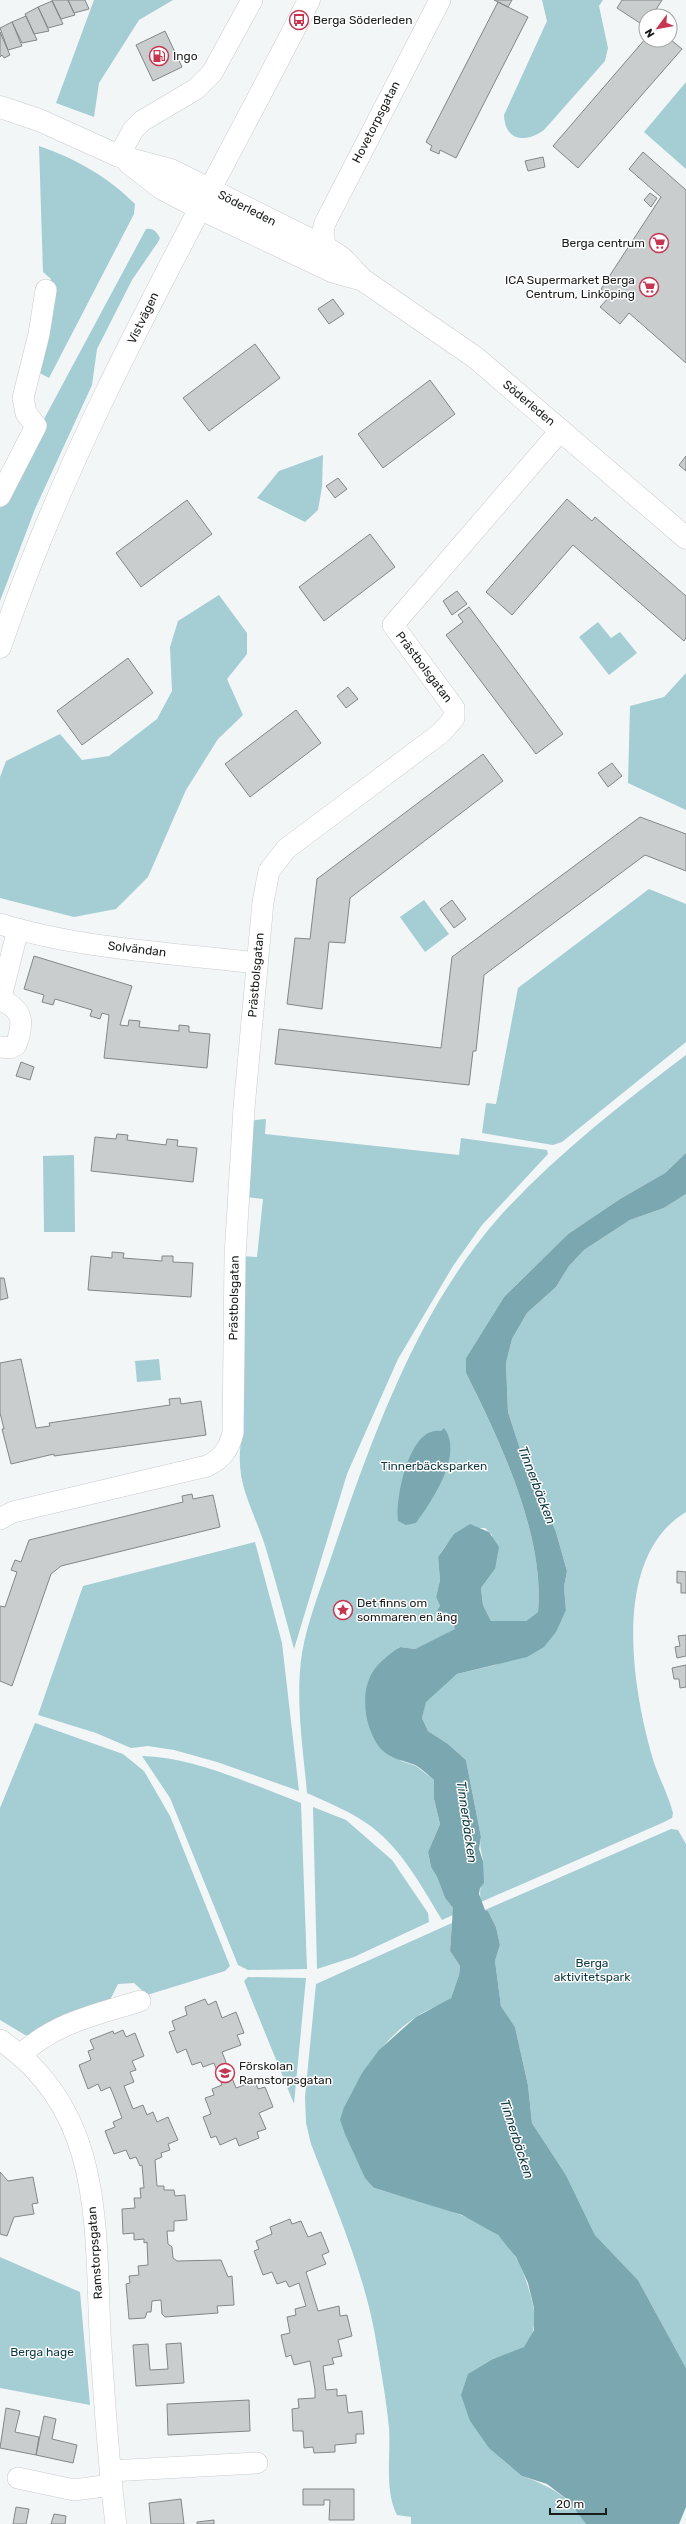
<svg xmlns="http://www.w3.org/2000/svg" width="686" height="2524" font-family="Rubik,sans-serif">
<style>
.green{fill:#a5cdd4}
.water{fill:#7ba8b0}
.building{fill:#c9cdce;stroke:#838787}
.lines{fill:none;stroke-linecap:round;stroke-linejoin:round}
.street-casing{stroke:#c8cccd;stroke-width:22}
.secondary-casing{stroke:#c8cccd;stroke-width:23}
.street{stroke:#fff;stroke-width:21}
.secondary{stroke:#fff;stroke-width:22}
.labels{text-anchor:middle;dominant-baseline:central;stroke-width:3;stroke-linejoin:round;paint-order:stroke}
.poi-label{font-size:12px;fill:#1a1c1c;stroke:#fff;text-anchor:start}
.street-label{font-size:12px;fill:#1a1c1c;stroke:#fff}
.park-label{font-size:12px;fill:#0f3a41;stroke:#fff}
.water-label{font-size:13px;font-style:italic;fill:#0f3a41;stroke:#fff}
</style>
<rect width="100%" height="100%" fill="#f2f6f7"/>
<path class="green" d="M94,0H173L139,20L99,83L94,117L56,103Z
M542,0H603L599,6L608,48L605,61L544,130C526,143 505,142 504,115L547,21Z
M686,82V169L644,132Z
M39,146C76,159 107,176 135,204L134,214L49,378L34,370L47,320L51,279L43,272Z
M146,229C153,228 156,231 160,238L158,242L132,280L97,349L92,385L35,509L0,601V508L29,447Z
M323,455L322,487L318,510L305,522L257,498L279,471Z
M219,595L247,633V654L227,679L243,715L218,739L186,790L148,877L116,909L74,917L0,898V777L6,761L60,734L82,760L109,756L157,719L172,691L170,647L178,621Z
M598,622L611,638L620,632L637,653L609,675L579,637Z
M686,673V810L628,783L630,706L664,697Z
M649,889L686,904V1042L562,1142L553,1145L482,1133L486,1103L496,1104L518,988Z
M424,900L449,934L425,952L400,917Z
M686,1055V1153L665,1173L620,1199L568,1234L504,1297L466,1358V1373C500,1442 545,1534 538,1612L526,1621H491L483,1605L481,1588L495,1569L492,1535L485,1528C459,1527 451,1537 438,1557L440,1580L436,1597L440,1606L452,1618L456,1629L415,1649L399,1647L365,1700L367,1713L401,1761L416,1766L434,1780V1799L440,1824L428,1852L431,1867L437,1877L445,1898L453,1908V1915L442,1920C422,1887 403,1851 372,1827C352,1812 329,1803 307,1793C303,1747 295,1699 302,1653C308,1618 323,1583 334,1549C373,1434 419,1307 501,1215C556,1155 621,1104 686,1055Z
M266,1119L265,1134L459,1155L461,1138L547,1150L548,1154L482,1225L453,1266L398,1359L347,1474L294,1649C285,1616 276,1582 266,1549C253,1506 233,1483 242,1436V1256L257,1257L263,1199L247,1197L251,1124L255,1120Z
M74,1155L75,1232H44L43,1156Z
M686,1194V1512C611,1557 632,1686 652,1756C657,1775 668,1793 673,1813L672,1818L662,1823L481,1902C478,1888 484,1876 483,1861C482,1851 479,1849 481,1837L466,1760L448,1744L428,1731L422,1718L425,1702L457,1674L496,1665L566,1610L564,1587L567,1571L556,1532L536,1481L523,1458L508,1412L506,1363L512,1339L527,1313L556,1287L569,1266L584,1250L630,1220L664,1208Z
M159,1359L161,1380L137,1382L135,1361Z
M255,1542L282,1643L299,1791L217,1762L174,1750L148,1746L131,1748L96,1733L38,1715L83,1586Z
M35,1723L123,1754L144,1771L170,1816L230,1966L225,1971L147,1995L134,1983L118,1984L110,2000L32,2036L25,2035L0,2020V1808Z
M142,1756C194,1757 253,1785 301,1803L307,1969L248,1970L238,1965L170,1798Z
M313,1807L346,1820L392,1860L428,1913L429,1922L354,1957L317,1969Z
M671,1829L678,1830L686,1844V2368L638,2280L595,2235L566,2175L532,2123L528,2085L515,2027L501,2006L495,1961L500,1945L496,1927L488,1911L485,1910Z
M452,1923L450,1951L460,1966L459,1975L451,1998C440,2006 427,2009 416,2017C383,2039 362,2072 344,2107L374,2188C410,2200 468,2211 498,2235C518,2252 527,2280 533,2305C536,2317 535,2339 524,2347C516,2353 502,2356 493,2359L522,2476C548,2485 573,2498 586,2524H411V2517L397,2515C384,2490 391,2455 389,2428C386,2397 380,2365 375,2335C363,2269 335,2206 311,2144L306,2123L305,2097L316,1984Z
M248,1977L306,1978L294,2104L244,1981Z
M0,2257L80,2292L90,2405L0,2388Z"/>
<path class="water" d="M686,1153V1194L664,1208L630,1220L584,1250L569,1266L556,1287L527,1313L512,1339L506,1363L508,1412L523,1458L535,1481L556,1532L567,1571L564,1587L566,1610L556,1632L544,1647L527,1657L457,1674L426,1702L422,1718L428,1731L448,1744L466,1760L481,1837L479,1849L483,1861L484,1883L480,1888L479,1894L485,1910L488,1911L496,1927L500,1945L495,1961L501,2006L515,2027L528,2085L532,2123L566,2175L595,2235L638,2280L686,2368V2507L679,2524H586L568,2500L547,2484L522,2476L489,2448L470,2421L461,2395L468,2374L493,2359L524,2347L534,2330V2308L528,2283L516,2257L498,2235L462,2215L374,2188L365,2178L345,2134L340,2120L344,2107L362,2073L379,2050L416,2017L451,1998L459,1975L460,1966L450,1951L453,1908L445,1898L437,1877L431,1867L428,1852L440,1824L434,1799V1780C428,1775 421,1768 415,1765C404,1761 389,1758 381,1749C366,1732 360,1698 370,1677C375,1665 389,1654 400,1647L415,1649L455,1629L452,1618L446,1612L439,1614L437,1611L440,1606L436,1597L440,1580L438,1557L454,1534L470,1524L489,1532L499,1547L495,1569L481,1588L483,1605L491,1621H526L538,1612C545,1535 500,1441 466,1373V1358L504,1297L568,1234L620,1199L665,1173Z
M444,1428C464,1454 432,1501 416,1523L406,1525L398,1521C395,1499 409,1425 441,1431Z"/>
<path class="building" d="M68,0L75,15L61,19L52,0Z
M68,0H85L89,9L74,13Z
M494,0H512L508,7Z
M622,0H662L652,16H646V27L617,8Z
M52,1L63,24L48,28L38,7Z
M498,2L528,17L456,158L440,150L439,154L430,150L432,146L426,142Z
M38,7L49,31L34,34L25,14Z
M26,16L37,40L22,43L12,22Z
M12,22L22,46L8,50L0,28Z
M165,31L182,67L153,81L136,45Z
M0,32L10,55L4,58L2,55L0,57Z
M646,38L670,39L682,49L578,168L553,146Z
M643,152L686,190V363L629,313L620,324L600,307L610,296L601,289L661,197L629,169Z
M543,157L545,167L528,171L525,161Z
M650,193L657,198L651,207L644,200Z
M333,299L344,314L329,324L318,309Z
M255,344L280,378L209,431L183,398Z
M430,380L455,414L383,468L358,434Z
M686,456V471L679,465Z
M338,478L347,489L335,498L326,486Z
M567,499L592,521L595,517L686,596V638L684,641L573,545L512,615L486,592Z
M187,500L212,534L141,587L116,553Z
M370,534L395,567L324,621L299,587Z
M457,591L467,604L452,615L443,601Z
M469,607L563,734L536,754L446,635L463,622L458,615Z
M128,658L153,693L82,745L57,711Z
M348,687L358,699L346,708L337,696Z
M296,710L321,743L250,797L225,764Z
M483,754L503,781L350,898L345,943L329,942L322,1009L287,1004L295,938L310,939L317,879Z
M612,763L622,776L608,787L598,773Z
M640,817L686,834V871L645,855L484,975L476,1051H473L469,1085L275,1064L279,1029L441,1048L452,957Z
M452,900L466,919L454,928L440,909Z
M34,956L132,986L120,1025L128,1026L129,1020L140,1021L139,1027L179,1031V1025L189,1026V1032L210,1034L207,1068L104,1058L109,1015L102,1013L100,1019L90,1016L92,1010L55,999L53,1005L42,1002L44,995L24,989Z
M21,1062L34,1067L30,1080L16,1076Z
M117,1134L128,1135L127,1140L166,1145L167,1139L178,1140L177,1146L197,1148L193,1182L91,1171L95,1137L116,1139Z
M112,1252L124,1253L123,1258L162,1261V1256H173V1262L193,1263L191,1297L88,1290L91,1256L112,1258Z
M0,1278H4L8,1298L0,1300Z
M21,1359L36,1428L50,1426L49,1423L170,1405L169,1399L180,1398L181,1404L201,1401L206,1435L54,1456V1454L11,1464L2,1429H4L0,1413V1363Z
M192,1494L193,1499L213,1495L220,1527L61,1566L51,1574L12,1686L0,1681V1606L5,1607L17,1572L11,1570L15,1560L21,1562L29,1540L183,1502L182,1496Z
M677,1571L686,1572V1593H681V1583H677Z
M686,1635V1656L677,1658L675,1647L680,1646L678,1636Z
M686,1665V1687L680,1688L679,1679H674L672,1668Z
M205,1999L208,2005L216,2001L222,2018L236,2012L244,2033L237,2035L241,2045L222,2052L236,2088L255,2081L258,2089L265,2087L273,2107L259,2113L266,2129L257,2132L259,2138L239,2146L236,2138L220,2145L216,2136L211,2138L203,2117L211,2114L205,2098L214,2095L212,2089L222,2085L214,2063L203,2067L201,2062L192,2065L186,2049L177,2053L169,2032L175,2030L172,2021L187,2015L185,2007Z
M123,2030L126,2037L135,2033L144,2056L132,2061L136,2070L130,2072L134,2082L124,2086L133,2109L143,2105L147,2115L153,2112L157,2122L168,2117L178,2140L168,2144L170,2150L161,2153L162,2157L155,2160L157,2186H164V2190H174L175,2196L185,2195L187,2220L174,2221V2231H167L168,2244L172,2247L173,2258L177,2261L221,2260L228,2277L232,2276L234,2305L217,2306L218,2313L165,2317L162,2314L161,2300L152,2301L151,2312H147L145,2318L129,2319L126,2284L130,2283L129,2276L139,2275L138,2266L148,2265L147,2242L144,2243V2239L134,2240V2233L123,2234L122,2209L135,2208L134,2198H141L140,2188H144L142,2165L140,2166L136,2157L130,2159L126,2150L114,2154L105,2131L115,2127L113,2122L122,2118L113,2094L110,2087L101,2091L98,2084L88,2089L79,2065L91,2060L88,2051L94,2049L90,2040L113,2031L114,2034Z
M0,2172L8,2181L33,2177L38,2203L32,2204L34,2214L14,2217L7,2236L0,2234Z
M290,2219L292,2224L301,2221L308,2237L321,2232L329,2252L322,2255L326,2264L306,2272L318,2311L339,2306L340,2316L347,2315L352,2336L338,2340L342,2356L332,2358L334,2364L323,2366L326,2390L337,2389V2396L346,2395L348,2413L362,2411L364,2434H356V2443L335,2445V2452L314,2453L313,2447L304,2448L303,2431H293L292,2409L299,2408L298,2399L315,2398V2390L310,2361L294,2365L291,2355L286,2357L281,2335L290,2333L287,2317L296,2315L295,2309L306,2306L299,2283L289,2287L286,2281L277,2284L272,2272L263,2275L254,2251L259,2249L256,2241L272,2234L270,2227Z
M181,2343L184,2383L136,2386L133,2345L148,2344L150,2370L168,2369L166,2344Z
M249,2400L250,2431L168,2435L167,2404Z
M6,2408L20,2411L15,2432L39,2437L36,2455L0,2448Z
M44,2416L56,2419L52,2439L77,2445L73,2463L36,2455Z
M303,2489H354V2520H329L330,2500H324V2505H303Z
M181,2499L184,2524H151L149,2503Z
M16,2507L29,2509L26,2524H13Z
M54,2514L66,2516L65,2524H51Z
M214,2520V2524H197V2522Z"/>
<g class="lines">
<g class="street-casing">
<path id="street" d="M119,156L133,130L142,121L196,89L212,73L252,0
M325,247L323,231L325,223L440,0
M0,496L36,426L26,413L23,398L39,334L46,290
M0,924C80,949 174,953 257,963
M0,1001L18,929
M0,1047L10,1048L16,1045C24,1023 24,1010 1,1000
M0,1519L13,1512L207,1466C222,1459 229,1449 233,1433L235,1257L244,1108L263,902L269,871L286,849L441,733L454,718V708L393,625L561,430
M0,2040C103,2109 95,2224 100,2333C104,2397 108,2461 116,2524
M20,2055C57,2022 95,2015 140,2001
M110,2471L257,2463
M18,2478L74,2490L111,2485"/>
</g>
<g class="secondary-casing">
<path id="secondary" d="M0,107L39,120L119,156L171,170L325,247L342,258L363,280L476,358L686,538
M128,162L161,188L201,209L334,272L363,280
M0,647C77,420 201,213 309,0"/>
</g>
<use href="#street" class="street"/>
<use href="#secondary" class="secondary"/>
</g>
<defs>
<g id="bus-ring" transform="scale(1)"><circle r="9.5" fill="#fff" stroke="#c63651" stroke-width="1.5"/><path d="M-5-6H5V4H4V6H2V4H-2V6H-4V4H-5ZM-3.5-4V0h7V-4ZM-3.5 1.2v1.5H-2V1.2ZM2 1.2v1.5H3.5V1.2Z" fill="#c63651"/></g>
<g id="fuel-ring" transform="scale(1)"><circle r="9.5" fill="#fff" stroke="#c63651" stroke-width="1.5"/><path d="M-5.5-6h7V0h2V4h1.3V-2.5L3-4.5l.8-.8L6-3V5H2.5V1h-1V6h-7ZM-4.2-4.7v3.2H.2V-4.7Z" fill="#c63651"/></g>
<g id="supermarket-ring" transform="scale(1)"><circle r="9.5" fill="#fff" stroke="#c63651" stroke-width="1.5"/><path d="M-6-5.5h2.5l.6 2H6L4.5 2H-2.5L-4.4-4H-6ZM-1.5 3.2a1.3 1.3 0 1 0 .1 0ZM3 3.2a1.3 1.3 0 1 0 .1 0Z" fill="#c63651"/></g>
<g id="sight-ring" transform="scale(1)"><circle r="9.5" fill="#fff" stroke="#c63651" stroke-width="1.5"/><path d="M0-6L1.8-2.2L6-1.7L2.9 1.2L3.7 5.4L0 3.3L-3.7 5.4L-2.9 1.2L-6-1.7L-1.8-2.2Z" fill="#c63651"/></g>
<g id="school-ring" transform="scale(1)"><circle r="9.5" fill="#fff" stroke="#c63651" stroke-width="1.5"/><path d="M0-5L7-2L0 1L-7-2ZM-4 1L0 2.5L4 1V4Q0 6-4 4Z" fill="#c63651"/></g>
</defs>
<g fill-rule="evenodd">
<use href="#bus-ring" x="299" y="20"/>
<use href="#fuel-ring" x="159" y="56"/>
<use href="#supermarket-ring" x="659" y="243"/>
<use href="#supermarket-ring" x="649" y="287"/>
<use href="#sight-ring" x="343" y="1610"/>
<use href="#school-ring" x="225" y="2073"/>
</g>
<g class="labels">
<g class="poi-label">
<text x="313" y="20">Berga Söderleden</text>
<text x="173" y="56">Ingo</text>
<text x="645" y="243" text-anchor="end">Berga centrum</text>
<text x="635" y="280" text-anchor="end">ICA Supermarket Berga<tspan x="635" dy="14">Centrum, Linköping</tspan></text>
<text x="357" y="1603">Det finns om<tspan x="357" dy="14">sommaren en äng</tspan></text>
<text x="239" y="2066">Förskolan<tspan x="239" dy="14">Ramstorpsgatan</tspan></text>
</g>
<g class="street-label">
<text transform="translate(376 122) rotate(-63)">Hovetorpsgatan</text>
<text transform="translate(247 208) rotate(27)">Söderleden</text>
<text transform="translate(143 318) rotate(-64)">Vistvägen</text>
<text transform="translate(529 403) rotate(40)">Söderleden</text>
<text transform="translate(424 667) rotate(53)">Prästbolsgatan</text>
<text transform="translate(137 949) rotate(7)">Solvändan</text>
<text transform="translate(256 975) rotate(-85)">Prästbolsgatan</text>
<text transform="translate(234 1298) rotate(-89)">Prästbolsgatan</text>
<text transform="translate(95 2253) rotate(-94)">Ramstorpsgatan</text>
</g>
<g class="park-label">
<text x="434" y="1466">Tinnerbäcksparken</text>
<text x="592" y="1963">Berga<tspan x="592" dy="14">aktivitetspark</tspan></text>
<text x="42" y="2352">Berga hage</text>
</g>
<g class="water-label">
<text transform="translate(537 1485) rotate(69)">Tinnerbäcken</text>
<text transform="translate(467 1822) rotate(82)">Tinnerbäcken</text>
<text transform="translate(517 2139) rotate(72)">Tinnerbäcken</text>
</g>
</g>
<g transform="translate(658 28) rotate(238)"><circle r="19" fill="#ffffff" stroke="#a3a4a4"/>
<path d="M0-3L7 15L0 10L-7 15Z" fill="#c63651"/>
<text y="-6" font-size="11" font-weight="bold" text-anchor="middle" fill="#1a1c1c">N</text>
</g>
<path d="M550 2508v6h56v-6" fill="none" stroke="#1a1c1c" stroke-width="2"/>
<text x="556" y="2508" font-size="12" fill="#1a1c1c" stroke="#ffffff" stroke-width="3" paint-order="stroke">20 m</text>
</svg>
